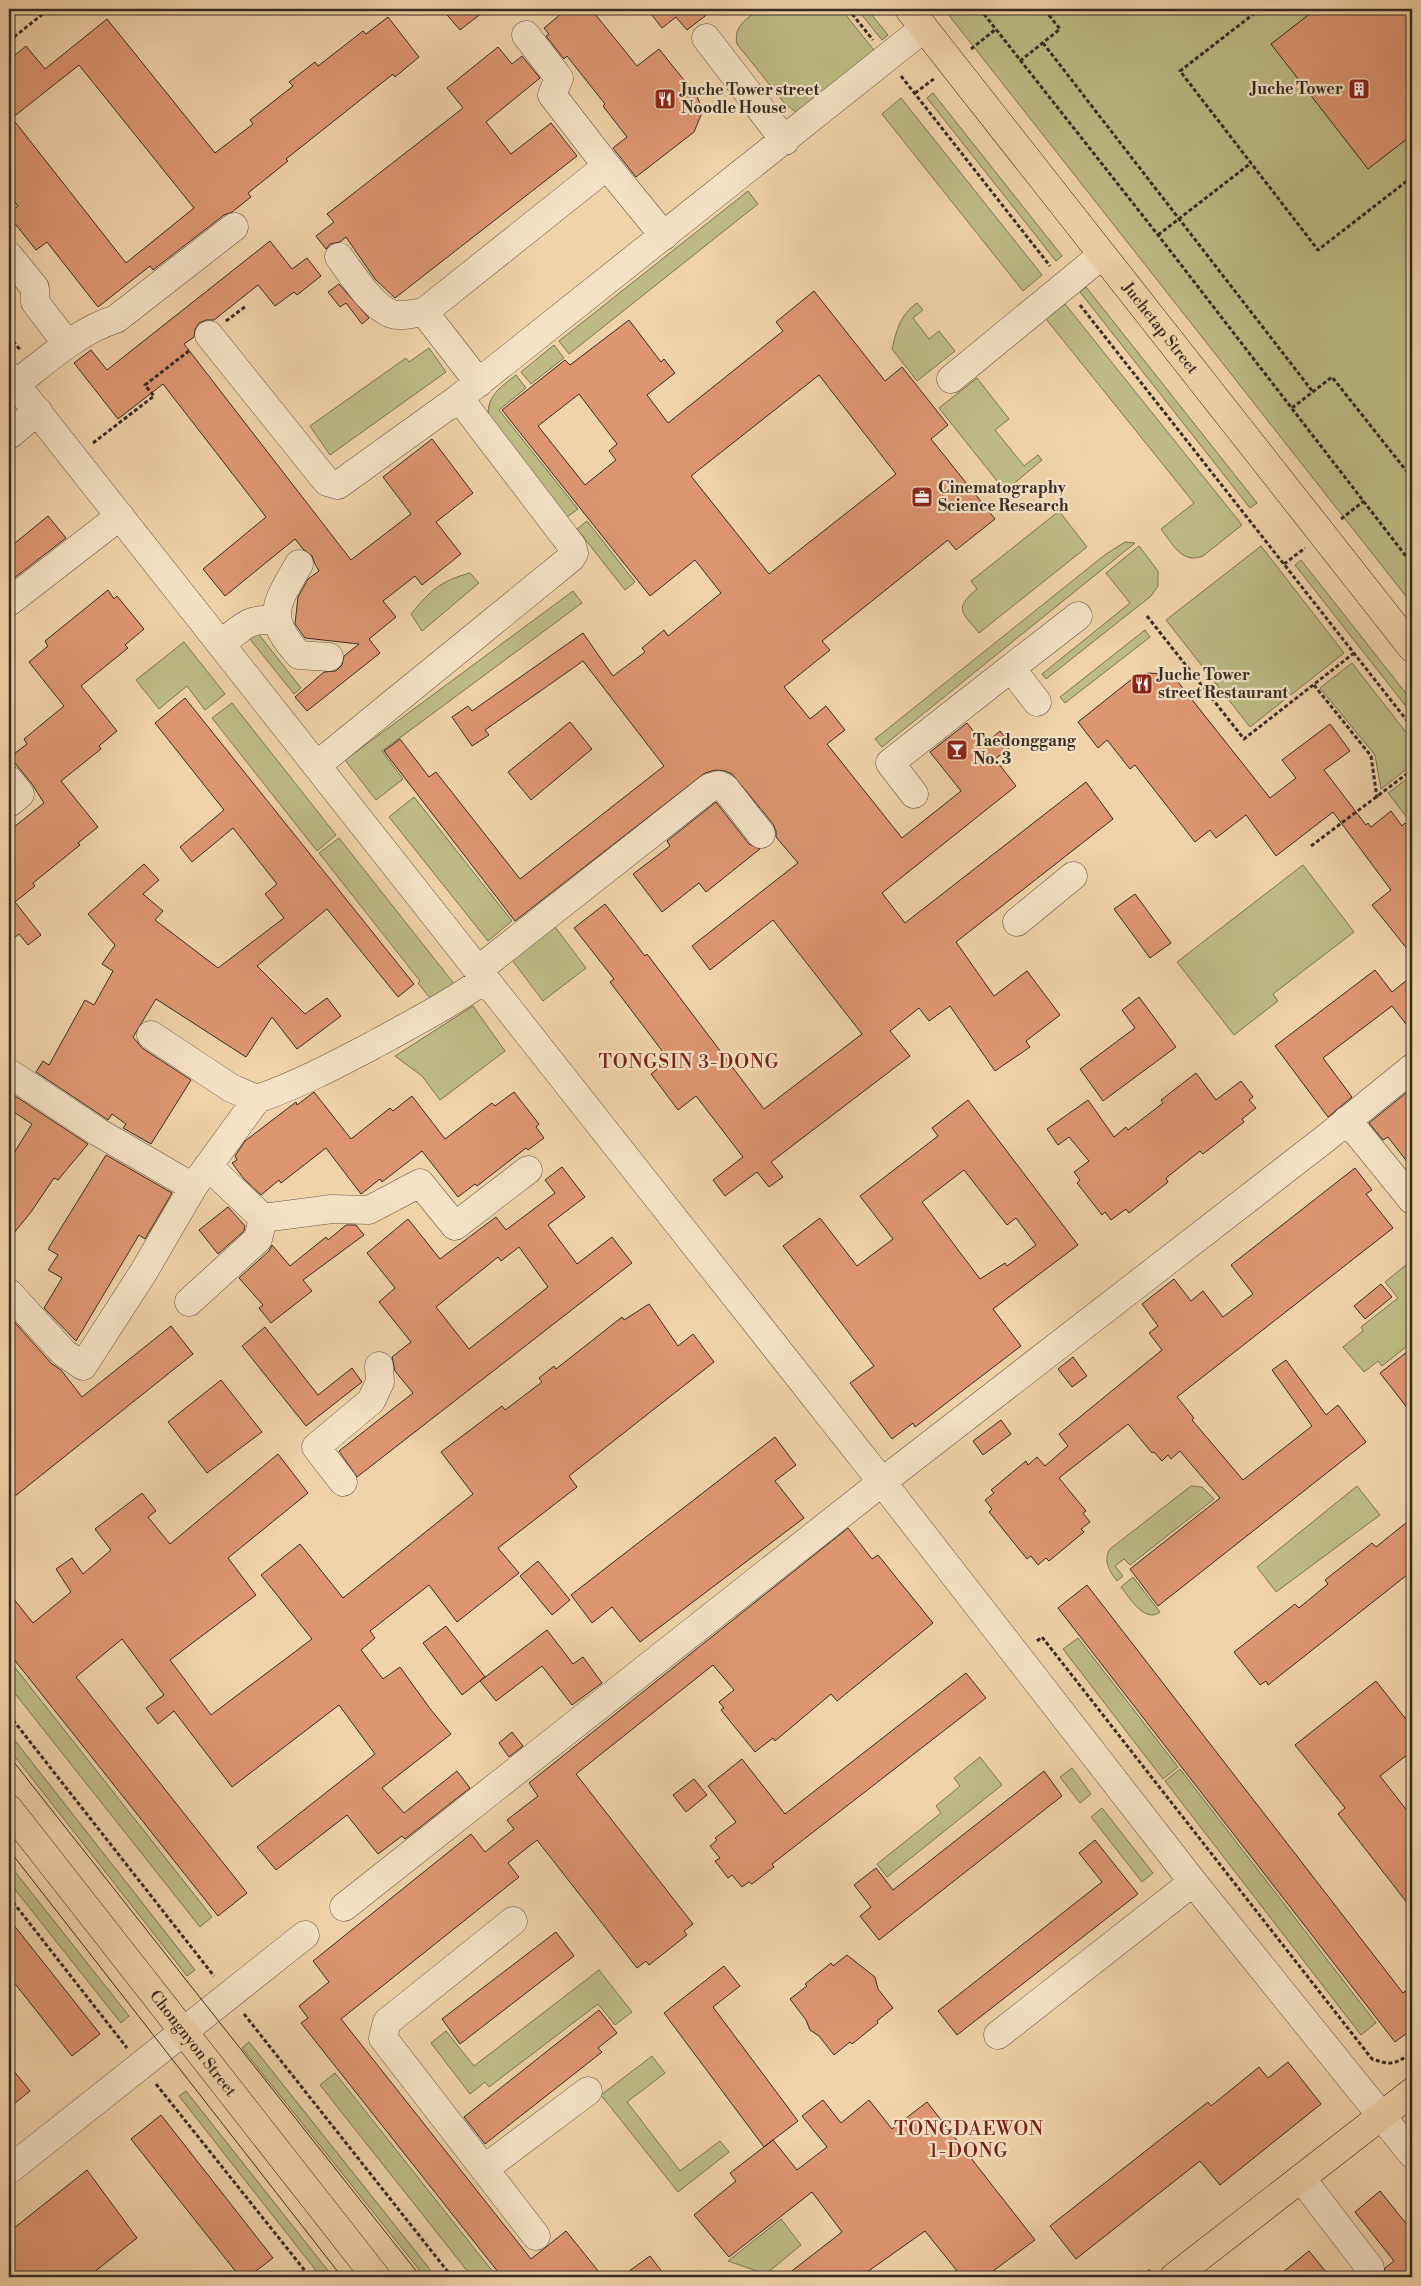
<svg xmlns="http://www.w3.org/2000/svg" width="1421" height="2286" font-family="'Libre Bodoni',serif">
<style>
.green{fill:#bebb84;stroke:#7a7354}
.building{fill:#de9671;stroke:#372b24;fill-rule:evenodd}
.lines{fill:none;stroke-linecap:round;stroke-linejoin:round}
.minor-casing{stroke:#655545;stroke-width:29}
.major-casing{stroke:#372b24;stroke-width:29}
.path{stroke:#372b24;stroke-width:3;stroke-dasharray:4 2.5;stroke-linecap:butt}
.minor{stroke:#f5e2c6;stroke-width:28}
.major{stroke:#f0d3a8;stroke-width:28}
.tram{stroke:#372b24;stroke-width:1}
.labels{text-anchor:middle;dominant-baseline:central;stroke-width:4.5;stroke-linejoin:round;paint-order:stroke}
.poi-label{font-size:16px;font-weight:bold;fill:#372b24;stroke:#f5e2c6;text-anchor:start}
.street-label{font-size:16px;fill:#372b24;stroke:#f5e2c6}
.quarter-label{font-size:19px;letter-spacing:1px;fill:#7a1f14;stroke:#f5e2c6}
</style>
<rect width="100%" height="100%" fill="#f0d3a8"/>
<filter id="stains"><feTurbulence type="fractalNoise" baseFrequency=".004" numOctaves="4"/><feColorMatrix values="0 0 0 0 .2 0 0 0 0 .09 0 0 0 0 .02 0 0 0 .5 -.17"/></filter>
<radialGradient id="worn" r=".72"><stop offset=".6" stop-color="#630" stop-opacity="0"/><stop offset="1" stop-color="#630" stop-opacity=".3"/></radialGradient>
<path class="green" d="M759,9H841L877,54L806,110L796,112L786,105L737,44C733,26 747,19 759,9Z
M857,9H867L888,35L882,40Z
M944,9H1412V604Z
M933,93L1062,256L1056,261L927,98Z
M901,98L1042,275L1023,291L882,114Z
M748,191L758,204L569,354L559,341Z
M1086,287L1257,503L1250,508L1080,292Z
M917,303L923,310L913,318L929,339L939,331L955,351L917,381L892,349C897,329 900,315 917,303Z
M1065,304L1242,525L1203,556C1182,565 1172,543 1161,529L1194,503L1046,319Z
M554,345L564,358L531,384L521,372Z
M429,348L446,372L330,455L310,426L406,358L409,362Z
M516,375L526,388L499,410L578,509L567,517L488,417C487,395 501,387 516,375Z
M977,378L1009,419L995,430L1024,466L1038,455L1042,460L1005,491L939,408Z
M1059,511L1087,547L979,633C962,612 953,609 977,589L971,581Z
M587,521L635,582L625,590L577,529Z
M1125,542L1135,543L882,747L875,739L1106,554Z
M1139,546L1158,571V586L1151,596L1046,679L1042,674L1130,603L1106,573Z
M1261,546L1344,653L1250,727L1166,620Z
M1301,560L1412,701V714L1295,565Z
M470,573L479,583L422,631L411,614C430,591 440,581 470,573Z
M573,591L582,603L382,751L403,779L376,800L345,760Z
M1145,630L1150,637L1065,703L1060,697Z
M257,632L301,688L294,694L249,638Z
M184,642L225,694L205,710L187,686L159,709L136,680Z
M1352,663L1412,740V765L1381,789L1375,755L1320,688Z
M232,703L336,835L317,851L212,718Z
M1412,775V824L1388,793Z
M414,797L512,921L488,941L389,817Z
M339,838L455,985L433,1002L418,983L420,981L319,853Z
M1303,865L1354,932L1273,994L1278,1001L1234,1035L1177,962Z
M555,927L586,968L543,1001L512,960Z
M473,1006L505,1051L440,1100L422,1076L395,1056Z
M1412,1260V1342L1382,1366L1378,1361L1364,1372L1343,1347L1363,1331L1361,1327L1398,1298L1385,1282Z
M1191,1486L1202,1487L1214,1499L1130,1565L1124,1559L1115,1566L1123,1576L1117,1581C1109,1571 1103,1560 1110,1549Z
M1357,1486L1380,1515L1276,1592L1257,1567Z
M1133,1577L1160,1612C1145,1624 1129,1597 1121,1587Z
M1078,1638L1178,1767L1163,1779L1063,1649Z
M9,1660L212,1917L200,1927L9,1686Z
M9,1733L195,1970L187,1976L9,1749Z
M980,1757L1002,1785L887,1877L877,1864L941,1813L936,1806L960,1786L954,1778Z
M1072,1768L1091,1794L1080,1803L1060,1777Z
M1180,1769L1376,2023L1361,2035L1165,1781Z
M1102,1808L1153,1873L1142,1882L1091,1817Z
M9,1864L129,2016L121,2023L9,1882Z
M599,1970L632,2012L615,2025L598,2004L489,2087L485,2082L470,2094L431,2043L446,2031L474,2066Z
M249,2042L436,2277H425L242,2048Z
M652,2056L665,2073L627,2102L680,2171L720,2141L729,2152L678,2192L601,2095Z
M335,2073L497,2277H472L320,2085Z
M186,2091L333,2277H321L179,2096Z
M781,2219L801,2245L766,2274L728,2261Z"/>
<path class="building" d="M442,9H487L460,30Z
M567,9H591L637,66L659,49L697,96L700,104L701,115L694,132L636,177L613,148L627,137L603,106L605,104L567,56L564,59L546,36L549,34L544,28Z
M647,9H714L687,30L676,17L662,28Z
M1316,9H1412V135L1368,169L1271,44Z
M388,17L419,57L395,77L393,74L286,159L288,161L248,193L251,197L232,212L224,215L153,270L150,266L98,307L47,242L36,250L9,216V213L18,206L9,194V60L26,46L45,69L107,19L215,153L253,124L250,120L293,86L289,82L315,62L318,66L363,31L366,34ZM79,65L194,208L126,263L12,118Z
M498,47L512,64L522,56L540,78L486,122L511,154L551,123L577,156L395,298L375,279L346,237L340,242L330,244L326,249L316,236L334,222L327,214L463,108L447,88Z
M270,241L292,269L307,258L321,276L297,295L294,292L275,306L258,285L214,320H206L199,323L195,329L194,337L184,344L351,560L411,514L383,477L432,439L473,493L436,522L461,554L422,585L415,576L383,601L396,617L369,639L380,653L307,711L295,697L324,672L336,671L342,665L344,656L359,644L305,638L295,624L298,597L308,579L319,571L315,564L312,556L303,549L295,539L225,596L203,569L266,517L163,384L118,419L74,363L91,350L107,370Z
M339,284L369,318L362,324L346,303L340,307L328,292Z
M814,291L885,381L902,367L948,425L931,439L995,519L956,550L948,540L822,641L830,650L784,687L810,719L826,706L845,730L827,744L902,838L961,791L930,752L967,723L984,745L1000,731L1012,746L995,759L1016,786L882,893L905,923L1086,782L1113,819L956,942L994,996L1027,971L1060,1015L1026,1041L1030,1047L995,1071L950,1006L929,1021L919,1008L890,1031L910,1056L771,1162L783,1177L769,1187L757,1172L725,1196L713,1180L743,1157L696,1096L678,1110L651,1074L669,1060L610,982L614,979L574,928L605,904L645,956L647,954L764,1109L862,1034L773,920L710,970L692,946L798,863L776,837V831L773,824L732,774L725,771L715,770L705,773L515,921L384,751L400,739L429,777L436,772L520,879L664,766L583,661L485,730L489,735L472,746L452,717L468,706L472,711L583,633L613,676L645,652L642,648L664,630L668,636L721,593L695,560L650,596L502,410L565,360L570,365L629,320L661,362L664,359L675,373L647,395L668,423L783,331L776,322ZM819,375L896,474L769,574L691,476ZM579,394L617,444L609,451L616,460L585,485L538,426Z
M48,516L66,538L9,582V548Z
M108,590L114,599L117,596L144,629L125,645L128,648L81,686L117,731L99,746L101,749L61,781L98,827L78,843L80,845L33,883L35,886L15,902L41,935L28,945L19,934L9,942V831L44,803L32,784L10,757L27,744L24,739L64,706L29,662L48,646L45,641Z
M1148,673L1164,674L1178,682L1270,798L1296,778L1282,760L1330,724L1350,751L1324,770L1366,825L1368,823L1371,827L1391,811L1402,826L1405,823L1412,832V955L1372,905L1391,890L1333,812L1276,856L1246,815L1216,838L1210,830L1195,842L1135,765L1130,769L1107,740L1098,748L1078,722L1132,679Z
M185,698L414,984L398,997L327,909L257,966L305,1014L327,998L341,1016L297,1049L272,1017L246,1057L156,999L133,1037L142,1048L191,1080L151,1144L123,1128L126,1124L112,1114L108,1120L36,1072L43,1061L49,1065L85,1000L94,1005L113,971L102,964L115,945L88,914L144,864L159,880L143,894L163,911L155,920L218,968L284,918L265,894L277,884L233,828L192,862L180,847L224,810L155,723Z
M570,722L592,749L531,800L508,772Z
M716,802L749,844L760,849L706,892L699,883L662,912L633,874L670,846L667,841Z
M1135,894L1171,943L1150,958L1114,909Z
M1375,970L1392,992L1412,976V1032L1392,1006L1323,1058L1352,1097L1328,1117L1275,1046Z
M1139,997L1176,1047L1103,1101L1080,1069L1135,1028L1122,1010Z
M1196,1073L1216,1100L1241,1081L1253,1097L1249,1100L1256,1108L1242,1119L1244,1122L1203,1154L1200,1151L1166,1178L1168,1182L1129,1213L1126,1209L1111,1220L1105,1212L1102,1215L1077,1183L1080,1180L1074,1172L1089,1161L1069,1137L1058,1145L1047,1129L1088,1100L1114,1137L1126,1127L1128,1130L1163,1103L1161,1100Z
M1412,1088V1168L1388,1137L1383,1140L1369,1123Z
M9,1092L88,1144L58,1180L54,1178L31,1212L9,1239V1161L32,1124L9,1109Z
M314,1092L351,1139L390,1108L393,1111L412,1096L445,1139L492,1103L495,1106L514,1092L539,1124L536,1127L544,1138L528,1150L526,1148L477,1186L475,1184L458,1197L422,1151L382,1182L380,1179L361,1194L326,1148L281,1183L279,1180L261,1195L244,1179L232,1163L237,1160L235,1156L245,1141L296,1102L297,1105Z
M968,1100L1078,1245L993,1309L1021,1346L915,1427L913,1423L892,1439L850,1383L874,1366L783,1246L820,1218L857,1266L893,1239L860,1196L938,1136L932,1128ZM964,1170L1007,1225L1016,1218L1036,1245L1007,1266L1005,1263L980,1279L922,1202Z
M106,1155L172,1193L145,1239L139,1235L76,1341L44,1308L62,1278L48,1270L58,1255L48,1249Z
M562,1167L585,1197L548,1225L577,1264L612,1237L632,1263L357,1477L339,1451L413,1393L395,1371L392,1357L411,1342L379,1302L395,1288L367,1253L408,1219L440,1259L496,1217L506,1230L555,1193L545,1180ZM519,1247L548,1287L469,1349L436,1307L498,1257L501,1261Z
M1355,1168L1372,1190L1366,1194L1393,1228L1177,1397L1194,1418L1192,1420L1243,1480L1312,1426L1272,1370L1286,1360L1326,1415L1338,1405L1366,1442L1158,1606L1130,1569L1220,1498L1180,1451L1171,1459L1168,1455L1162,1461L1154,1452L1152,1453L1128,1424L1059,1478L1086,1511L1083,1513L1090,1522L1081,1529L1084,1532L1049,1561L1046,1558L1038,1565L1031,1556L1027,1559L989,1512L992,1509L985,1500L994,1493L991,1490L1026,1461L1028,1465L1037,1457L1045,1466L1068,1446L1059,1434L1162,1350L1149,1333L1158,1326L1142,1304L1174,1279L1191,1301L1203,1291L1223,1317L1253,1294L1231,1265Z
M228,1207L245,1226L244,1231L218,1254L199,1230Z
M346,1225H356L364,1235L303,1280L312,1291L271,1323L259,1308L263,1305L239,1278L269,1251L272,1245L290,1266L326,1237L328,1240Z
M1381,1284L1392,1297L1365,1319L1354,1306Z
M649,1304L678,1346L693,1334L714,1362L569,1476L577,1487L498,1548L519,1573L457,1622L429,1585L370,1631L375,1638L361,1650L383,1679L400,1667L431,1710L451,1734L382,1788L404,1813L457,1771L470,1788L405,1839L402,1836L378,1854L347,1815L276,1870L257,1847L375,1754L339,1705L232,1787L174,1711L158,1724L146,1708L164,1695L122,1639L76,1677L247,1893L218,1916L9,1653V1593L33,1623L71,1592L56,1569L72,1558L83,1574L111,1550L95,1529L142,1493L156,1511L148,1517L170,1544L278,1454L308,1493L228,1558L256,1595L170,1660L211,1715L312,1639L261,1575L300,1544L343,1598L473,1494L441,1452L502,1406L505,1410L542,1382L539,1378L554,1366L556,1369L622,1317L624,1320Z
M9,1316L52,1364L61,1370L82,1397L171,1326L193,1354L9,1501Z
M265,1327L318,1395L352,1368L362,1382L306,1426L242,1346Z
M1412,1348V1414L1380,1373Z
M1073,1357L1087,1376L1072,1387L1058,1369Z
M221,1380L262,1432L207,1473L168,1422Z
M1001,1420L1011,1434L983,1455L973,1441Z
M775,1437L796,1465L775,1481L804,1518L640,1642L612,1607L592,1623L571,1595Z
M1412,1518V1571L1268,1685L1266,1681L1260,1685L1234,1652L1295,1604L1299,1608L1328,1584L1325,1580L1372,1543L1376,1547Z
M848,1528L872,1559L878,1555L933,1623L837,1701L831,1694L775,1741L773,1738L755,1752L721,1710L724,1708L719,1702L734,1690L713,1665L576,1774L693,1924L684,1931L687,1935L649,1965L646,1961L637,1968L537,1840L508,1863L519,1877L341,2019L531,2259L566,2231L603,2277H502L301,2023L308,2018L299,2006L329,1982L313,1961L471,1834L485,1852L514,1829L507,1820L538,1796L529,1783Z
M538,1561L570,1600L552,1615L520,1576Z
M1087,1585L1403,1993L1412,1986V2029L1395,2042L1058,1608Z
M446,1626L485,1677L462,1695L423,1643Z
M547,1630L573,1664L583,1657L602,1683L572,1705L542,1666L496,1701L480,1681Z
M966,1673L986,1698L772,1864L774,1867L752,1884L749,1882L742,1887L732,1875L728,1878L715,1861L720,1858L710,1846L717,1840L715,1838L736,1822L708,1786L742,1759L785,1814Z
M1376,1681L1412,1727V1751L1380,1776L1412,1817V1909L1338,1814L1345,1808L1295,1745Z
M512,1732L523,1746L509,1757L499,1743Z
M1044,1771L1062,1796L879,1940L860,1916L871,1907L854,1885L876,1868L893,1890Z
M694,1779L707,1795L686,1812L673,1795Z
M1095,1840L1138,1894L957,2035L938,2011L1102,1882L1079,1853Z
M9,1919L100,2034L72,2056L9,1976Z
M556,1932L574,1956L460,2044L442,2019Z
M847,1955L875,1977L878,1989L893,2008L877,2021L878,2023L852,2044L850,2042L834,2055L819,2036L810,2030L806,2020L790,1999L807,1986L805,1984L831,1963L833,1966Z
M724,1966L740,1986L713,2007L798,2121L773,2140L797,2170L827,2147L802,2116L823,2100L841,2123L869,2100L892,2129L927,2102L1035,2240L985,2277H962L925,2231L860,2277H784L842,2232L812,2192L729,2257L694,2215L736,2181L730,2173L773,2140L764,2147L664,2013Z
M599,2010L617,2033L598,2048L602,2052L485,2144L464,2117Z
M1288,2062L1321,2104L1220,2185L1200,2161L1076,2259L1050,2226L1208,2102L1211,2106L1259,2067L1268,2078Z
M9,2065L30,2091L9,2108Z
M161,2115L273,2258L248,2277H240L131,2139Z
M87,2170L137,2238L88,2277H9V2232Z
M1380,2191L1412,2231V2277H1382L1385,2268L1394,2261L1355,2212Z
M1309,2251L1330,2277H1277Z
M650,2256L666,2277H621Z"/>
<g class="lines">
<g class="minor-casing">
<path id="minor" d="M526,35L559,78L552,95L607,166
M706,38L785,141
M9,256L35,288V302L67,344
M339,257C352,274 372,307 392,314C401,317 415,313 424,312
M209,335L327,482L338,485L459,398
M9,376L882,1482L1193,1882L1412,2154
M951,379L1102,255
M479,383L424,312L607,166L664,236
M16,384C47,360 78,331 116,319L234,227
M9,435L38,411
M299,564C276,604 264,617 299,655L329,657
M9,602L120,516
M221,644C243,627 247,618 275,620
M1011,668L1078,616
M317,765L571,558L574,553L572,546L459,398L924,28
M9,780L20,794L9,803
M914,794L890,763L1011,668L1037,702
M1017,922L1073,876
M478,970L709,788L719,785L725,788L761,834
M151,1035L231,1088L257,1099C300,1084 339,1063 379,1042C415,1022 452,1003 485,979
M9,1073L98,1132L193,1187
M1347,1120L1412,1200
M208,1166L263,1218
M263,1218L332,1209L369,1210L420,1183L455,1226L528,1170
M9,1293L64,1353L83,1366L143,1273L193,1187L257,1099
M189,1302L258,1239L263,1218
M343,1482L316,1447L371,1401L380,1382L379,1366
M344,1907L882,1482L1326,1138L1412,1068
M513,1921L387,2022L383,2038L536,2236
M998,2035L1193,1882
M484,2169L588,2091
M9,2170L305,1935
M1301,2178L1370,2268"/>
</g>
<g class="major-casing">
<g id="major">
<path id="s1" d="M909,9L1412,648"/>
<path id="s2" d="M9,1809L376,2277"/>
<path d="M1174,2277L1412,2092"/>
</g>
</g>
<path class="path" d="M848,9L873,40
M980,9L1158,235L1412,564
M1260,9L1180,71L1318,250L1412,177
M9,41L49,9
M1043,43L1313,392
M971,49L996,29
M1020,61L1060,29L1044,9
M901,76L1050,266
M915,93L935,78
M1408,181L1412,187
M1158,235L1251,163
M1080,305L1412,727
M1412,315L1410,317L1412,320
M226,321L246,306
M9,336L21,351
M1292,408L1332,377L1412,478
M93,443L154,396L145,385L190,350
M1341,519L1364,501
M1284,564L1305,548
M1147,616L1244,739L1354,653
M1314,685L1371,756L1377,798
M1311,846L1412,770
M1037,1641L1042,1637L1372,2059C1392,2066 1396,2064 1412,2052
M9,1715L214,1976
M9,1897L127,2048
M244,2014L452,2277
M156,2084L310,2277
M1142,2277L1151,2270"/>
<use href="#minor" class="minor"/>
<use href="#major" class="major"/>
<path class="tram" d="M9,1756L421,2277
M9,1850L342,2277"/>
</g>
<defs>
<g id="building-square" transform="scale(1.125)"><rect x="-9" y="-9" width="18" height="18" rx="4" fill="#8f2418" stroke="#f5e2c6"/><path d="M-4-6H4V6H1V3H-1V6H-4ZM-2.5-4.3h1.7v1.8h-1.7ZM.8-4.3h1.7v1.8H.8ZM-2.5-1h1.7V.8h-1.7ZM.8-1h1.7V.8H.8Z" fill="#fff"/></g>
<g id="restaurant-square" transform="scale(1.125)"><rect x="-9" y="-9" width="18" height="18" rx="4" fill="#8f2418" stroke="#f5e2c6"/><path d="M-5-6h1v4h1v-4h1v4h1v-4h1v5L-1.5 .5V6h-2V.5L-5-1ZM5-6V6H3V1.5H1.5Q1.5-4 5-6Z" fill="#fff"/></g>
<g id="office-square" transform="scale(1.125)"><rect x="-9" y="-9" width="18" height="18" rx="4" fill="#8f2418" stroke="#f5e2c6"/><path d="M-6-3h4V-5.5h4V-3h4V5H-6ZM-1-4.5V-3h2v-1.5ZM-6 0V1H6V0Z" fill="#fff"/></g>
<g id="bar-square" transform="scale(1.125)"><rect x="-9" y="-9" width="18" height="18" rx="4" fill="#8f2418" stroke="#f5e2c6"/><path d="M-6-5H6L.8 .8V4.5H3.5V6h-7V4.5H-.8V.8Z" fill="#fff"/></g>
</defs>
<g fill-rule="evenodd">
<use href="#building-square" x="1359" y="89"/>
<use href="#restaurant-square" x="665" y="99"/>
<use href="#office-square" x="922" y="497"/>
<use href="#restaurant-square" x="1142" y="684"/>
<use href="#bar-square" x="957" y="750"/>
</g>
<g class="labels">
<g class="poi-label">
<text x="1343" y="89" text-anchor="end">Juche Tower</text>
<text x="681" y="90">Juche Tower street<tspan x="681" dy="18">Noodle House</tspan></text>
<text x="938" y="488">Cinematography<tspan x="938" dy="18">Science Research</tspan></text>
<text x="1158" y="675">Juche Tower<tspan x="1158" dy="18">street Restaurant</tspan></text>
<text x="973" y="741">Taedonggang<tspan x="973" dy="18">No. 3</tspan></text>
</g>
<g class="street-label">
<text stroke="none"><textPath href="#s1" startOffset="406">Juchetap Street</textPath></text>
<text stroke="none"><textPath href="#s2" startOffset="298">Chongnyon Street</textPath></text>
</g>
<g class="quarter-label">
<text x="689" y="1062">TONGSIN 3-DONG</text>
<text x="969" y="2129">TONGDAEWON<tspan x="969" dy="22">1-DONG</tspan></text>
</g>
</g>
<rect width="1421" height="2286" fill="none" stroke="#f0d3a8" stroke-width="30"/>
<rect x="10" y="10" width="1401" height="2266" fill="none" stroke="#372b24" stroke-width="2.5"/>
<rect x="15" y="15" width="1391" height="2256" fill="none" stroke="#372b24"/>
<rect width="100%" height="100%" filter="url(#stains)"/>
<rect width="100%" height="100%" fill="url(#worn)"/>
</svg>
